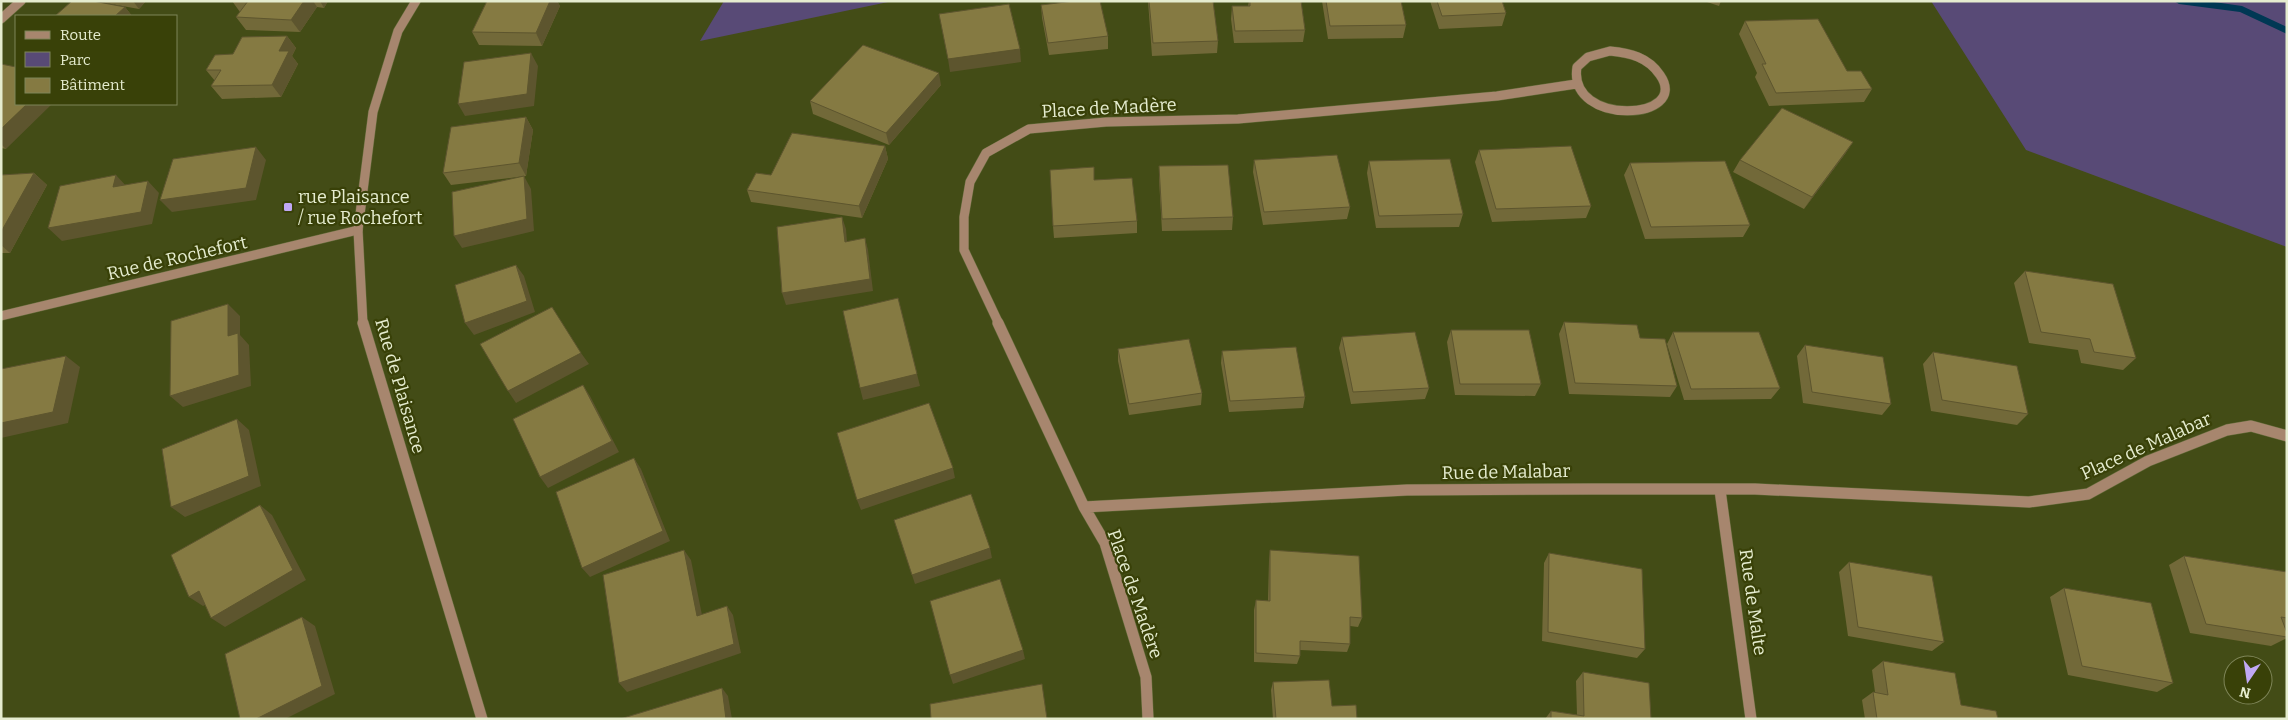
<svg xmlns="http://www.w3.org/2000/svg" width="2288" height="720" font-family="Bitter,serif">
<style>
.green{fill:#584a76}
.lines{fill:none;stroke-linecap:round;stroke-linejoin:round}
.stream{fill:#003854;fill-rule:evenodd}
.minor-far1-casing{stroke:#606937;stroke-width:10}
.minor-casing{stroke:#606937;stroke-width:12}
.tertiary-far1-casing{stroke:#606937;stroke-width:10}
.tertiary-casing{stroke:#606937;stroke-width:12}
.minor-far1{stroke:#a7866e;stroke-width:9}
.minor{stroke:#a7866e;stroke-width:11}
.tertiary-far1{stroke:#a7866e;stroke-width:9}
.tertiary{stroke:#a7866e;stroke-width:11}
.wall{fill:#726939}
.shaded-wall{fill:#5d552e}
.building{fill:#857a42;stroke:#5d552e}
.poi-dot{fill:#c0a8f4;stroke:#394108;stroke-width:2}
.labels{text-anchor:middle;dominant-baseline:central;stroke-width:4.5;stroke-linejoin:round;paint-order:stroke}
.street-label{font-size:18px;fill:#e5eccf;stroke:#394108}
.poi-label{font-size:18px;fill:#e5eccf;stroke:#394108;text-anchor:start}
</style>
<rect width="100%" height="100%" fill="#434c16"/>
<path class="green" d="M724,1H893L700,41Z
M1931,1H2287V247L2026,150Z"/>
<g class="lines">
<path class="stream" d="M2174,1H2207L2242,6L2287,27V34L2240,12L2179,4Z"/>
<g class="minor-far1-casing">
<path id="minor-far1" d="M1,19L21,1
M1610,51C1630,53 1648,57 1660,75C1692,121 1567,127 1577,67L1588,57Z
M1,316L358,230
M999,324L964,250V217L970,182L986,153L1029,129L1106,122L1238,119L1497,96L1576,84"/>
</g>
<g class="minor-casing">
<path id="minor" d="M998,323L1084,507L1105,543L1146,677L1148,719
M1720,490L1751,719
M1084,507L1407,490L1592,489H1755L2029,502L2088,494L2148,461L2227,430L2251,426L2287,436"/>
</g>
<g class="tertiary-far1-casing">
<path id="tertiary-far1" d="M363,324L358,230L373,112L398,31L416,1"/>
</g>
<g class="tertiary-casing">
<path id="tertiary" d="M363,323L482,719"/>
</g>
<use href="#minor-far1" class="minor-far1"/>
<use href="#minor" class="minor"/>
<use href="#tertiary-far1" class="tertiary-far1"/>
<use href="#tertiary" class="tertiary"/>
</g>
<path class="wall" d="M72,1H146L139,9L94,1L125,7L132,16H55Z
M232,1H328L324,8L317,7L300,32L246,30L236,17L240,12Z
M487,1H557L560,6L542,46L479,45L472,32Z
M1148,1H1213L1218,41L1217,53L1152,56Z
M1249,1H1301L1305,30L1303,42L1234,43L1231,19L1232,6H1248Z
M1322,1H1401L1406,25L1403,38L1328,39Z
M1430,1H1502L1506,13L1502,26L1439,29Z
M1704,1H1721L1719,6Z
M1041,5L1108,36V49L1049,55L1042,18Z
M1745,21L1872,89L1864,102L1769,106L1755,77L1757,73L1739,34Z
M287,36L296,48L292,56L298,64L281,97L222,99L211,86L215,81L206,70L233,54Z
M1,64L6,149L1,148Z
M941,85L889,145L813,114L810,101Z
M526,117L533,130L526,176L451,185L443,173Z
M1853,142L1845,154L1804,209L1733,172L1740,160Z
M885,146L888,159L862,218L751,202L747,190L771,175Z
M1479,150L1591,206L1586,218L1492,222L1475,162Z
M1254,160L1350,207L1347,219L1263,225L1253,172Z
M1369,161L1463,214L1459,227L1376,228L1367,173Z
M1630,163L1750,225L1743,237L1645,239L1624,175Z
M1159,166L1233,217L1232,230L1162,231L1159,179Z
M34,173L47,185L10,253H1V175Z
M1094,180L1137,221V233L1054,238L1053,226Z
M2025,271L2136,358L2123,370L2081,363L2078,350L2029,343L2014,283Z
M1564,322L1640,338L1677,386L1670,397L1569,394L1559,334Z
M1451,330L1541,384L1535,396L1455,395L1447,342Z
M1673,332L1780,388L1771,399L1684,400L1667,344Z
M1342,337L1429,388L1425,399L1351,404L1339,348Z
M1805,345L1891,404L1882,415L1803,403L1797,356Z
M1118,349L1202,393L1201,405L1129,415L1118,361Z
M1222,351L1305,397L1303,408L1229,412L1221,363Z
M1933,352L2028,414L2017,425L1931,411L1923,364Z
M1270,550L1362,618L1358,627L1350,626V644L1347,652L1300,650V656L1297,664L1254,662V610L1256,600L1268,601L1269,560Z
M1549,553L1645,649L1637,658L1542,641L1544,563Z
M2184,556L2287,572V630L2285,629L2287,633V638L2271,646L2190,633L2169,565Z
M1849,562L1944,642L1932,651L1848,636L1839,572Z
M2064,588L2173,683L2157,692L2068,675L2050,597Z
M1883,661L1961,705L1998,719H1865L1862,700L1873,692H1875L1872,670Z
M1583,672L1651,719H1545L1551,711L1577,715L1576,681Z
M1273,682L1332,706L1357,719H1273L1271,690Z"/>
<path class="shaded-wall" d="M133,1H146L139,9Z
M304,1H313L317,7L300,32L291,20Z
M320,1H328L324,8Z
M550,1H557L560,6L542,46L536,33Z
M125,7L132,16H115Z
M287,36L296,48L292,56L298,64L281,97L272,85L279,51Z
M1020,49L1021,62L950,72L948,59Z
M531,53L538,66L534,106L465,116L458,104Z
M939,73L941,85L889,145L886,133Z
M27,104H52L6,149L1,144V129Z
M526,117L533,130L526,176L519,163Z
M1853,142L1845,154L1804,209L1812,197Z
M885,146L888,159L862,218L859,206Z
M256,147L266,160L256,200L172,212L160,200Z
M34,173L47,185L10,253L1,245V232Z
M116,175L128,188L113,187Z
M524,176L531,189L534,231L462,248L454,236Z
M148,181L159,193L152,224L62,241L48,228Z
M842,217L846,229L848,254L845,242Z
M865,238L868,250L873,291L786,305L782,293Z
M516,265L524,276L535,312L474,335L465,323Z
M898,298L920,386L863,400L860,388Z
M228,304L240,316V335L249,345L251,386L183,407L170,396L228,336Z
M581,353L589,364L516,403L508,391Z
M66,356L80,367L68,423L1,438V423Z
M583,385L590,396L619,452L548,488L540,477Z
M237,419L249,430L261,486L185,517L171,507Z
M634,458L641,469L670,541L590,577L582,568Z
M953,468L955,478L861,510L857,500Z
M260,505L272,515L306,580L225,627L211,618Z
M990,548L992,558L915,584L912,575Z
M684,550L691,560L704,625L697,616Z
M199,591L213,601L203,606L189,597Z
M727,606L733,615L741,653L627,692L619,683Z
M302,617L315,626L335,694L285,719H256Z
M1023,650L1025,659L953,684L950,675Z
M722,688L728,696L732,719H726Z"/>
<path class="building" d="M72,1H93L125,7L115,16H55Z
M248,1H304L291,20L236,17Z
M487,1H550L536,33L472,32Z
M1074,1H1100L1108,36L1048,43L1041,5Z
M1149,1H1213L1218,41L1153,43Z
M1250,1H1301L1305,30L1235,31L1232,6H1250Z
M1326,1H1401L1406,25L1330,26Z
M1437,1H1502L1506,13L1442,16Z
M1009,4L1020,49L948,59L939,14Z
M1818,19L1847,71H1861L1872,89L1776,93L1762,64H1766L1745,21Z
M287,36L279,51H289L272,85L211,86L221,70H206L215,55L233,54L242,37Z
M863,45L939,73L886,133L810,101Z
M531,53L527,94L458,104L464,62Z
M1,64L16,67V104H27L1,129Z
M1782,108L1853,142L1812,197L1740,160Z
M526,117L519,163L443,173L451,127Z
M792,133L885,146L859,206L747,190L756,173L771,175Z
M1571,146L1591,206L1496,209L1479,150Z
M256,147L246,188L160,200L173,159Z
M1337,155L1350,207L1264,212L1254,160Z
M1450,159L1463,214L1379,216L1369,161Z
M1725,161L1750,225L1651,227L1630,163Z
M1228,165L1233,217L1162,219L1159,166Z
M1094,167V180L1132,178L1137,221L1053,226L1050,170Z
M34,173L1,232V175Z
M116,175L113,187L148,181L141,212L48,228L60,186Z
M524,176L527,219L454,236L452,192Z
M842,217L845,242L865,238L870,279L782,293L777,227Z
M516,265L527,301L465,323L455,285Z
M2025,271L2113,284L2136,358L2094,352L2090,339L2041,332Z
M898,298L917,374L860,388L843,311Z
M228,304V336L238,333L239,375L170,396L171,321Z
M552,307L581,353L508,391L480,344Z
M1564,322L1637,325L1640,338L1665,339L1677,386L1575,383Z
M1451,330H1529L1541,384H1460Z
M1415,332L1429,388L1353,392L1342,337Z
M1673,332H1759L1780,388L1691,389Z
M1189,339L1202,393L1129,404L1118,349Z
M1805,345L1883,357L1891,404L1812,392Z
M1296,347L1305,397L1230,401L1222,351Z
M1933,352L2017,366L2028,414L1942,400Z
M66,356L53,412L1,423V369Z
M583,385L612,441L540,477L513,419Z
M929,403L953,468L857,500L837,433Z
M237,419L249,476L171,507L162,449Z
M634,458L663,531L582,568L556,492Z
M971,494L990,548L912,575L894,520Z
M260,505L293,570L211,618L199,591L189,597L171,555Z
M684,550L697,616L727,606L734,644L619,683L603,575Z
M1270,550L1359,556L1362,618L1350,617V644L1300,641V656L1256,653V600L1270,601Z
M1549,553L1642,569L1645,649L1548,632Z
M2184,556L2287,572V618L2281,617L2287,633V637L2206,624Z
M1849,562L1932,576L1944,642L1858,627Z
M1000,579L1023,650L950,675L930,601Z
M2064,588L2151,603L2173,683L2082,666Z
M302,617L322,686L256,719H240L225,654Z
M1883,661L1955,673L1961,705L1996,711L1998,719H1877L1873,692L1888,695Z
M1583,672L1649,683L1651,719H1551V711L1584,716Z
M1329,680L1332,706L1356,705L1357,719H1276L1273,682Z
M1042,684L1047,719H931L930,704Z
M722,688L726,719H620Z"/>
<rect class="poi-dot" x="283" y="202" width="10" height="10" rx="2.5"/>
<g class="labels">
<g class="street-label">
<text transform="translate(1109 108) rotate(-3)">Place de Madère</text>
<text transform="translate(177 258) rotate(-13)">Rue de Rochefort</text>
<text transform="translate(400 386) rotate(74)">Rue de Plaisance</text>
<text transform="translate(2146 446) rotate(-24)">Place de Malabar</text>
<text transform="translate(1506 472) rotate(-1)">Rue de Malabar</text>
<text transform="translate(1135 594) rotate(71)">Place de Madère</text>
<text transform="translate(1753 602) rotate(82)">Rue de Malte</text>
</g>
<g class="poi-label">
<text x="298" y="197">rue Plaisance<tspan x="298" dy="21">/ rue Rochefort</tspan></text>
</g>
</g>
<rect width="2288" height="720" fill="none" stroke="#e5eccf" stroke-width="5"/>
<rect x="15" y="15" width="162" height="90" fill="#394108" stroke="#7e8558"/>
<rect x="25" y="31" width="25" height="8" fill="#a7866e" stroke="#7e8558"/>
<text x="60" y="40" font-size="15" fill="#e5eccf">Route</text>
<rect x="25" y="52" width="25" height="15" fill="#584a76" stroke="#7e8558"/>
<text x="60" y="65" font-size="15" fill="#e5eccf">Parc</text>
<rect x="25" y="78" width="25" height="15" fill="#857a42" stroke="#7e8558"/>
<text x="60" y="90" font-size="15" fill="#e5eccf">Bâtiment</text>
<g transform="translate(2248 680) rotate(193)"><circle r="24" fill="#394108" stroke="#7e8558"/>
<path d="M0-4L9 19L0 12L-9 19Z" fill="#c0a8f4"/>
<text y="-8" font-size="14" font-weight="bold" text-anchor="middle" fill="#e5eccf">N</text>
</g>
</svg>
